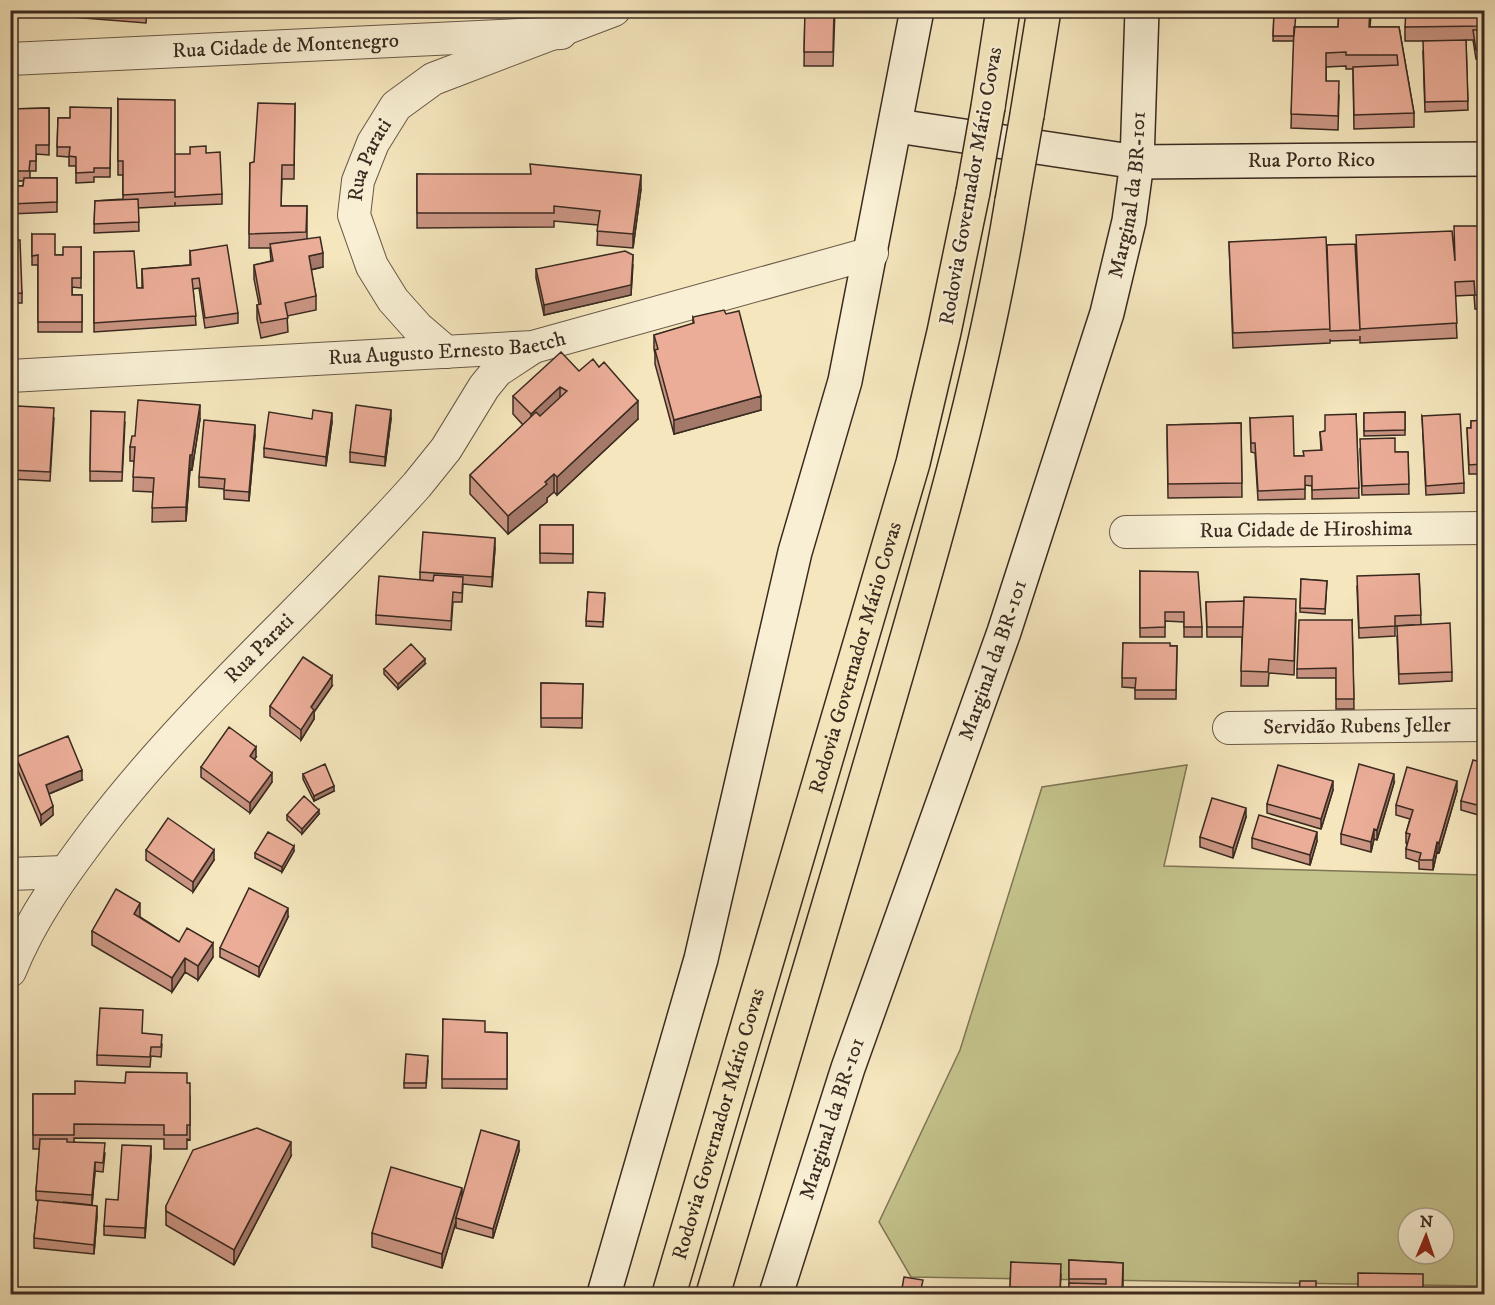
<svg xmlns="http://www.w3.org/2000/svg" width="1495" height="1305" font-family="'IM FELL DW Pica',serif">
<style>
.green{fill:#c4c38c;stroke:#7f7656;stroke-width:1.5;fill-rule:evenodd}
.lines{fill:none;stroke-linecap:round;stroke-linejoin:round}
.street-casing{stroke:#695947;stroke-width:34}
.secondary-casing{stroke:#3a2a20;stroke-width:36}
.highway-casing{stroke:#3a2a20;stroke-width:36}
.street{stroke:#f8efd4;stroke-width:32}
.secondary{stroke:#f8efd4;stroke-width:33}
.highway{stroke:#f5e6bd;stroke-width:33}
.highway-bridge-casing{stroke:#3a2a20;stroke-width:36;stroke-linecap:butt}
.highway-bridge{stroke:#f5e6bd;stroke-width:33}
.wall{fill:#ca9583;stroke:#3a2a20;stroke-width:1.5}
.shaded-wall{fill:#a4796a;stroke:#3a2a20;stroke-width:1.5}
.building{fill:#ebad98;stroke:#3a2a20;stroke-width:1.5}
.labels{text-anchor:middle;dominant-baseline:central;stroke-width:4.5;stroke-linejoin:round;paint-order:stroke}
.street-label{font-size:21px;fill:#3a2a20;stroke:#f8efd4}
</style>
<rect width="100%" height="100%" fill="#f5e6bd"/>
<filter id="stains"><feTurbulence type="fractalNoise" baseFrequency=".00333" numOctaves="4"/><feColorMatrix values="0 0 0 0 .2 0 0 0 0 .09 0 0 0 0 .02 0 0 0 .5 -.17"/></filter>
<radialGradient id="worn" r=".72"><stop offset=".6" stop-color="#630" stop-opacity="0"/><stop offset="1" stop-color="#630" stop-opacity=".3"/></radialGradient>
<path class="green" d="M1187,765L1164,866L1484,875V1286L911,1277L879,1222L960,1050L1042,787ZM1408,1218H1444V1254H1408Z"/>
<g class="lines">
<g class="street-casing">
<g id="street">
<path id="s1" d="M10,59L561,33"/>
<path id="s2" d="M446,352L418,328L393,300L372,266L354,215L358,181L373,143L396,106L433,79L614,10"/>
<path id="s3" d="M10,376L533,347L872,253"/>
<path id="s4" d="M1126,532L1484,528"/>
<path id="s5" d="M1229,728L1484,725"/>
<path d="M10,874L64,872"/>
<path id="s6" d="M10,971C31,918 64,873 98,828C193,704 313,602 417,485L446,449L484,387L497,371L532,348"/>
</g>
</g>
<g class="secondary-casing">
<g id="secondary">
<path id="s7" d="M897,126L1137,162L1484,159"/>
<path d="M604,1294L701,959L795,552L845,381L917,10"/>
<path id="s8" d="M776,1294L848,1068L1004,632L1107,313L1129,221L1137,162L1142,10"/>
</g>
</g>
<g class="highway-casing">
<g id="highway">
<path d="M988,107L1003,10"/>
<path d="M1027,115L1044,10"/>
<path id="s9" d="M669,1294L913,463L944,332L973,192"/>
<path d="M713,1294C769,1107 825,919 880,731C931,556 983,381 1012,201"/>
</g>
</g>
<use href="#street" class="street"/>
<use href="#secondary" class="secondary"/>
<use href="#highway" class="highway"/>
<g class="highway-bridge-casing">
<path id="highway-bridge" d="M973,192L988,107
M1012,201L1027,115"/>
</g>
<use href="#highway-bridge" class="highway-bridge"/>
</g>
<path class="wall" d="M46,10H147L146,23L46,15Z
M163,10H195V11L164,13Z
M805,10H835L833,66H804Z
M1339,10H1397V16L1371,15L1370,27H1399L1414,113V127L1354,129L1353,69H1346V66L1326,67V81L1339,95L1338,130L1291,128L1294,41H1273L1274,13L1296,27H1338Z
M1485,10V73L1482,74L1481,59H1476L1473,40H1466L1468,110L1425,112L1423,51L1439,41H1405V27Z
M118,99L175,190L206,153L222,194V204L175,206V202V206L138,208L139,231L94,233L95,201L123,199V175H118Z
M295,104L294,179H282L281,206H307V239L323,267L311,270L316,296V310L287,316L288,332L261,338L257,319V305L259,304L254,279V265L271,261L270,248H249L250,163L254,162Z
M49,108V155L36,154V171H30V178H57V212L10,214V186H23L24,181H13L11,141H10V109Z
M111,108L110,177H94V182L76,183V166H69V157L57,156L58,118H70Z
M417,174L641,189L633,248L597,245L598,225L554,221V227L417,228Z
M1485,226V309H1475L1474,295L1455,296L1457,338L1360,343V336V340L1330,341V339V343L1233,348L1229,242L1327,245L1454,251Z
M32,234L55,255H63L81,247V288L72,287V295H82V332H38V265H32Z
M10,240L22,293V303H10Z
M190,251L238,313V323L205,328L199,288L193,289L196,325L94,332V252L137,288H142V269L190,265Z
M633,265L631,295L544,315L536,278V269Z
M693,317L761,410L674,434L655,364V354L654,349V335L693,324Z
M579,371L638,419L557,495L554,492L547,498V502L508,534L470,494V475L523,425L513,414V396Z
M91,411L125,422L122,481H90Z
M10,412L54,418L50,481L10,479Z
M1405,412V435L1364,436V413Z
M1356,414L1359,498L1312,499V486L1305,485V499L1258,500L1255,453L1251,452L1250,418L1294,456H1303L1321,450L1320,432L1325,431Z
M1422,416L1464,483V493L1426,495Z
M200,419L192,470L190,469L186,521L152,522L153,492L133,491L134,461H130V447L135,436Z
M391,419L385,466L350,462V452Z
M1485,420V499H1484L1482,474H1469L1467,428H1471V421Z
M332,422L326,466L264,457V448Z
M1241,423L1242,497L1168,498L1167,425Z
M255,435L249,501L224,499V489L199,487V477Z
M1360,449L1395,452H1408L1409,494L1362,495Z
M540,525H573V563H540Z
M495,548L492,587L463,584L462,602H453L451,630L376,624V615L420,579V572Z
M1140,571L1202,627V637H1184V622L1165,621V637H1140Z
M1419,574L1421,624L1452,672V681L1399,684L1397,636L1413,625L1395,626V636L1359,638L1357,586Z
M1301,579L1327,581L1325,614L1300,612Z
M588,592L605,598L603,627L586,626Z
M1206,602L1296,613L1294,675L1269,673L1268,686H1241L1242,637H1207Z
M1352,620L1354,709H1336V678H1297V669Z
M1123,643L1177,646L1176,699H1135V688L1122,687Z
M425,664L398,689L384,674V669Z
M541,683L583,684L582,728L541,727Z
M332,686L314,712V719L301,740L270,716V706Z
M16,757L82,780L49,794L53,815L41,825L16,766Z
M256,757L254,760L272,782L250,813L201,777V767Z
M1485,763V817L1461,810V801Z
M303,774L334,791L314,801L303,779Z
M1394,783L1377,840L1374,839L1371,852L1341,844V834Z
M1333,790L1321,829L1267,813V804Z
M1457,791L1439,853L1437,852L1433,870L1419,869V862L1406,858V849L1407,843H1406V833L1410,819L1396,815V805Z
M319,814L302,834L287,820V815Z
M1246,817L1233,858L1200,847V837Z
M1252,838L1317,841L1310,865L1252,848Z
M146,850L214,860L193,892L146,860Z
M294,851L282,872L255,858V853Z
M140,917L179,942L213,957L198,980L185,972L172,992L92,945V931Z
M288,917L259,977L220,957V948Z
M443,1019L485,1032L507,1033V1089L442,1088Z
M142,1033L162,1044L161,1057L151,1056L150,1067L97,1065V1055Z
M428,1061L426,1088H404V1083Z
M125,1083H187L190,1097V1140L187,1139V1149H164V1139L74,1138V1142L105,1153L103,1172L95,1171L92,1205L63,1202L97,1216L94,1254L34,1248V1238L38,1201L36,1200V1191L40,1149H33V1094H75Z
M519,1151L493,1238L456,1228V1222L442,1268L372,1247V1233L462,1197Z
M151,1156L145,1238L104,1235V1226L118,1200Z
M291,1156L234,1265L166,1225V1206Z
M1069,1260L1123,1263V1294H1069Z
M1011,1262L1061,1274L1060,1294H1010Z"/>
<path class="shaded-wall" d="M641,175V189L633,248V234Z
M323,253V267L309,270V256Z
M633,255L631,295L544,315V305Z
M560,387V405L531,432V414Z
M761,396V410L674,434V420Z
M638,401V419L557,495V477Z
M200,405V419L192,470V455Z
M391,410V419L385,466V457Z
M332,413V422L326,466V457Z
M255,425V435L249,501V492Z
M190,455V469L186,521V507Z
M554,474V492L547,498V502L508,534V516Z
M495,538V548L492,587V577Z
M425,659V664L398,689V684Z
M332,676V686L314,712V719L301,740V730L311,707Z
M256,747V757L250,766V756Z
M82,770V780L46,795V785Z
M272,773V782L250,813V803Z
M1394,774V783L1377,840V830Z
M1333,781V790L1321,829V819Z
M1457,781V791L1439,853V843Z
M334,786V791L314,801V796Z
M53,806V815L41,825V815Z
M1246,808V817L1233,858V848Z
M319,810V814L302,834V829Z
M1374,829V839L1371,852V842Z
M1317,832V841L1310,865V855Z
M1437,842V852L1433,870V860Z
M294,846V851L282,872V867Z
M214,850V860L193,892V882Z
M140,903V917L134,928V914Z
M288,908V917L259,977V967Z
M213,943V957L198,980V966Z
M185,958V972L172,992V978Z
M519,1141V1151L493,1238V1229Z
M291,1142V1156L234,1265V1250Z
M151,1146V1156L145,1238V1228Z
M95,1162V1171L92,1205V1195Z
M462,1188V1202L456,1218V1222L442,1268V1254Z
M97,1206V1216L94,1254V1245Z"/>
<path class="building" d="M805,10H834L833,52H804Z
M1339,10H1370L1369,27H1399L1414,113L1354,115L1353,67L1398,65L1397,55H1346V52L1326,53V81H1339L1338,116L1291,114L1294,27H1338Z
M1406,10H1485V26L1405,27Z
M1274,13H1296L1294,36H1273Z
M1473,30H1485V64H1482L1481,50H1476Z
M1466,40L1468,101L1425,102L1423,41Z
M118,99L175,100V192L123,195V161H118Z
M258,103L295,104L294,165H282L281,206H307L306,232L249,234L250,163L254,162Z
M70,107L111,108L110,168H94V172L76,173V157L69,156L70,147H57L58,118H70Z
M49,108V145H36V161H30L29,171H13L11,131H10V109Z
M206,146V153L220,152L222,194L175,197V154H190V147Z
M530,164L641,175L633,234L597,231L600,211L554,206V213H417V174H531Z
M24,178H57V202L10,204V186H23Z
M138,199L139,222L94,224L95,201Z
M1454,226H1485V295H1475L1474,281L1455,282L1457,323L1360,329L1356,235L1452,231L1455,261Z
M32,234H55V255H63V247H81V278H72V295H82V322H38V255L32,256Z
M320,237L323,253L309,256L316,296L285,303L288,318L261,323L257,305L261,304L254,265L273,261L270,244Z
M1326,237L1330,329L1233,333L1229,242Z
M10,240H20L22,293L10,294Z
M1355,244L1360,330L1330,331L1327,245Z
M227,245L238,313L205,318L199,278L192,279L196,316L94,323V252L134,251L137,288H143L142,269L191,265L190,251Z
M625,251L633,255L631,285L544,305L536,269Z
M724,310L726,314L739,311L761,396L674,420L655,350L658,349L654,335L694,323L693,317Z
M561,352L579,371L593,359L599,367L604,362L638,401L557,477L554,474L545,482L547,484L508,516L470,475L536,412L540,416L567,391L560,387L531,414L513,396Z
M138,400L200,405L192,455H190L186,507L152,508L154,478L133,477L135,447H130L132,436H135Z
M356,405L391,410L385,457L350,452Z
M17,406L54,408L50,472L10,470V412H16Z
M313,410L332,413L326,457L264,448L269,412L312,419Z
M91,411L125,412L122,472L90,471Z
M1405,412V430L1364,431V413Z
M1356,414L1359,488L1312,490V476H1305V489L1258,491L1255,443H1251L1250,418L1293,416L1294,456H1304L1303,451L1322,450L1320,432L1325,431V415Z
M1460,414L1464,483L1426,486L1422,416Z
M204,420L255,425L249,492L224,490L225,479L199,477Z
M1485,420V489H1484L1482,464L1469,465L1467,428H1471V421Z
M1241,423L1242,483L1168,484L1167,425Z
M1395,438V452H1408L1409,484L1362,486L1360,439Z
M540,525H573V554L540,553Z
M423,532L495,538L492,577L420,572Z
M1140,571L1198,572L1202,627H1184V612H1165V627L1140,628Z
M1419,574L1421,615L1395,616V626L1359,628L1357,576Z
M434,575L463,577L462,593L453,592L451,621L376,615L379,576L433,581Z
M1301,579L1327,581L1325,609L1300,608Z
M588,592L605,593L603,622L586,621Z
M1244,597L1296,599L1294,661L1269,659L1268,672L1241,671Z
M1244,601L1243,627H1207L1206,602Z
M1299,620H1352L1354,699H1336V668L1297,669Z
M1450,623L1452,672L1399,674L1397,626Z
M1123,643H1170V646H1177L1176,690H1135L1136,678H1122Z
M411,644L425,659L398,684L384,669Z
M303,657L332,676L311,707L314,710L301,730L270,706Z
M541,683L583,684L582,718H541Z
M229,727L256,747L250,756L272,773L250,803L201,767Z
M68,736L82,770L46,785L53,806L41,815L16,757Z
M1473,760L1485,763V807L1461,801Z
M325,764L334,786L314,796L303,774Z
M1359,764L1394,774L1377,830L1374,829L1371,842L1341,834Z
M1278,765L1333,781L1321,819L1267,804Z
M1407,767L1457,781L1439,843L1437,842L1433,860H1419L1421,853L1406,849L1410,834L1406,833L1413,810L1396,805Z
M304,796L319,810L302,829L287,815Z
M1212,798L1246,808L1233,848L1200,837Z
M1259,815L1317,832L1310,855L1252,838Z
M168,818L214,850L193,882L146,850Z
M268,832L294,846L282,867L255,853Z
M249,888L288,908L259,967L220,948Z
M116,889L140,903L134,914L179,942L187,928L213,943L198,966L185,958L172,978L92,931Z
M100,1008L143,1010L142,1033L162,1035L161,1047H151L150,1057L97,1055Z
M443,1019L485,1021V1032L507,1033V1079H442Z
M406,1054L428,1056L426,1083H404Z
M126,1072L187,1073V1083H190V1125H187V1135H164V1125L74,1124V1135H33V1094H75V1081L125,1083Z
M257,1128L291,1142L234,1250L166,1211V1206L193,1150Z
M481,1130L519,1141L493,1229L456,1218Z
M40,1139H67V1142L105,1143L103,1163L95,1162L92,1195L36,1191Z
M122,1145L151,1146L145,1228L104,1226L106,1199L118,1200Z
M391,1167L462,1188L442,1254L372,1233Z
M38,1200L97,1206L94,1245L34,1238Z
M1069,1260L1123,1263L1122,1294H1069V1283L1106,1284V1279H1069Z
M1011,1262L1061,1264L1060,1290L1010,1287Z
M1358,1273L1423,1274V1294H1358Z
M904,1277L923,1280L920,1294H901Z
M1300,1281H1316V1294H1299Z"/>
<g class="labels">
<g class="street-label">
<text stroke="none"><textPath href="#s1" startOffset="276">Rua Cidade de Montenegro</textPath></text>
<text stroke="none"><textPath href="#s7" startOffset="417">Rua Porto Rico</textPath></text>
<text stroke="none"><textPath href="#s2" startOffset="226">Rua Parati</textPath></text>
<text transform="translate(971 186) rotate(-80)">Rodovia Governador Mário Covas</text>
<text stroke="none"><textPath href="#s8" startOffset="1156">Marginal da BR-101</textPath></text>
<text stroke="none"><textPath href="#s3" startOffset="438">Rua Augusto Ernesto Baetch</textPath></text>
<text stroke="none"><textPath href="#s4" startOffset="180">Rua Cidade de Hiroshima</textPath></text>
<text stroke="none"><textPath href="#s6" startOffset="410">Rua Parati</textPath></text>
<text stroke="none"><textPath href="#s9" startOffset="663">Rodovia Governador Mário Covas</textPath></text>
<text stroke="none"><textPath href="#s8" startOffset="670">Marginal da BR-101</textPath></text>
<text stroke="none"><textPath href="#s5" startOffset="128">Servidão Rubens Jeller</textPath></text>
<text stroke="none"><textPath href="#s8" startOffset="184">Marginal da BR-101</textPath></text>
<text stroke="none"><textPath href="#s9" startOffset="177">Rodovia Governador Mário Covas</textPath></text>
</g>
</g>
<rect width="1495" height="1305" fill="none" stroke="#f5e6bd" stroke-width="36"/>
<rect x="12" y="12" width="1471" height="1281" fill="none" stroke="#3a2a20" stroke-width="3"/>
<rect x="18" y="18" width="1459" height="1269" fill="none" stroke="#3a2a20" stroke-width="1.5"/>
<g transform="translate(1426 1236) rotate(2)"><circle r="28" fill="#f8efd4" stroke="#aca08c" stroke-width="1.5"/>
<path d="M0-4.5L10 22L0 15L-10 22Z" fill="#8f2418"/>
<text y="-9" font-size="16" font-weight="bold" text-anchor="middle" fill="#3a2a20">N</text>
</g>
<rect width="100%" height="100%" filter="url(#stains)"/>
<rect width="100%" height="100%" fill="url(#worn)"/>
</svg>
